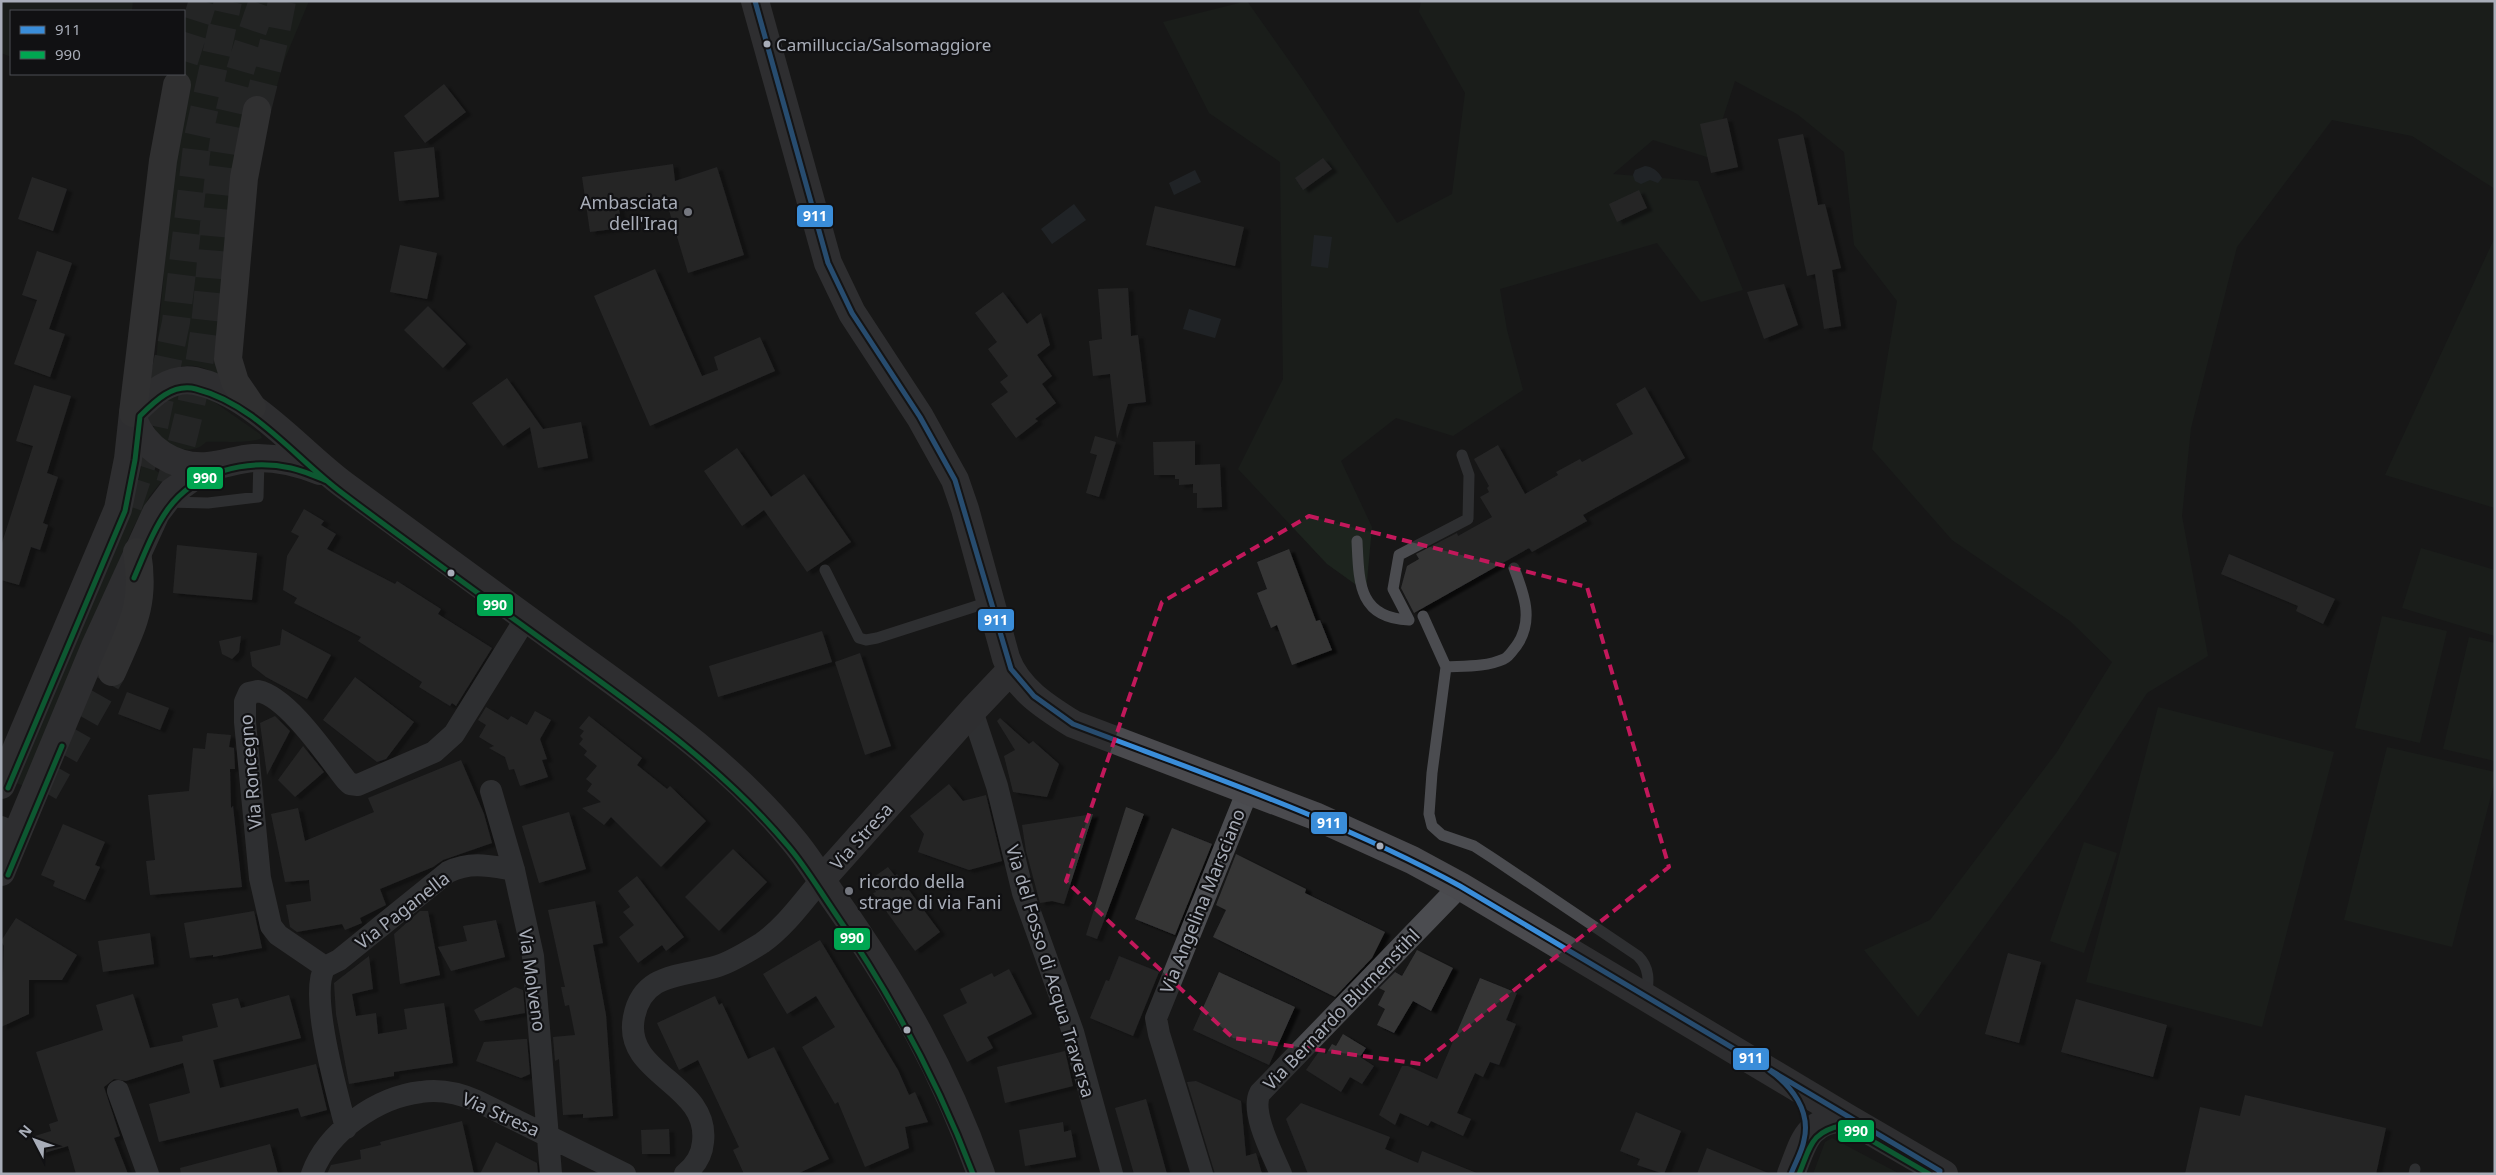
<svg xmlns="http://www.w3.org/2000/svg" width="2496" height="1175" font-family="'Noto Sans',sans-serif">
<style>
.green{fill:#1d241e}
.water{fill:#2a3239}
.building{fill:#353536;filter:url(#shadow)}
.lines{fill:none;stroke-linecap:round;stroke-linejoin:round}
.highway-tunnel{stroke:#343537;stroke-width:28;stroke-dasharray:28 14;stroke-linecap:butt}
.lane{stroke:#4b4c50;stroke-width:11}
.street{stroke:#4b4c50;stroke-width:22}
.secondary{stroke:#4a4a4e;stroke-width:28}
.highway{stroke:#4e4e51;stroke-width:28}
.bus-1-casing{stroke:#111113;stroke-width:9}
.bus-2-casing{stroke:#111113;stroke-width:9}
.bus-1{stroke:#3a8dd9;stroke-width:5}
.bus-2{stroke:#00a651;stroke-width:5}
.marked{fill:none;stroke:#c2185b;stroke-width:4;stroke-dasharray:10 6;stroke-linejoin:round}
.bus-dot{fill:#a8adb8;stroke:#111113;stroke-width:2}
.poi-dot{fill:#757880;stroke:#111113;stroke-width:2}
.labels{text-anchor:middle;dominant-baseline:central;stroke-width:4.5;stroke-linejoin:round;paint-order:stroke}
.bus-label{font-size:17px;fill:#a8adb8;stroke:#111113;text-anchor:start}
.poi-label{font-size:18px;fill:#a8adb8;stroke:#111113;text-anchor:end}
.street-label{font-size:18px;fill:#a8adb8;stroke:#111113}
.line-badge{stroke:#111113;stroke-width:2}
.badge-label{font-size:14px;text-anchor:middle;font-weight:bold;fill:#fff}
</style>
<defs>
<filter id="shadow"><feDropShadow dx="5.5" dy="3" stdDeviation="1" flood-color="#0009"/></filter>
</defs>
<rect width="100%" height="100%" fill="#171717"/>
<path class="green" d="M1,1H133L132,11H11V57L1,53Z
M193,1H309L284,61L269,114L220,339L218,375C193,360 180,366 155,374L168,226L166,84L168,74H184V17Z
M1247,1L1302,79L1397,223L1452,194L1465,93L1419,12L1421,1H2495V189L2412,136L2332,120L2237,247L2191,428L2182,516L2208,656L2147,693L2077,800L1918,1017L1864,950L1930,920L2057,752L2112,662L2070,621L1952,540L1872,449L1897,301L1854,245L1844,152L1797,114L1735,81L1710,158L1653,140L1613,174L1698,181L1743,290L1701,302L1657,243L1500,289L1507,330L1523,390L1453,436L1396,418L1341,461L1372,527L1366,592L1327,564L1238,469L1283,379L1280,162L1209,113L1163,22Z
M2495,237V508L2385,475Z
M190,394L210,399L260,434L262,438C250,444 218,441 206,442C185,465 132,430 162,405C170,397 179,394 190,394Z
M144,462L165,477L149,497L132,530L24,786L16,783L123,532L137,489L142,463Z
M2421,548L2495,570V636L2402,608Z
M2382,616L2447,631L2420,743L2355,728Z
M2469,637L2495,643V761L2443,749Z
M2158,707L2334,752L2262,1027L2086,982Z
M2387,747L2495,772V780L2452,947L2344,920Z
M2084,842L2117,853L2084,953L2050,941Z
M1832,1138L1900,1174H1813L1825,1142Z"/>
<path class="water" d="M1645,166C1653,167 1658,171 1662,178L1658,183L1650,180L1641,184L1635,181L1633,175L1635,170Z
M1195,170L1201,182L1174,195L1169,183Z
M1074,204L1086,220L1052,244L1041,229Z
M1314,235L1332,237L1328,268L1311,266Z
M1189,309L1221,319L1215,338L1183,329Z"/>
<path class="building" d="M444,84L466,112L425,143L404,116Z
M1727,118L1738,167L1711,173L1700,124Z
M1803,134L1818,205L1825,204L1841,268L1832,270L1841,326L1824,329L1815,274L1807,276L1778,139Z
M434,147L439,197L399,201L394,152Z
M1323,158L1332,169L1303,190L1295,178Z
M673,164L675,181L717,167L744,255L688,273L665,197L618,203L622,228L590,232L582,177Z
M32,177L67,189L53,231L18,219Z
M1639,190L1647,208L1617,222L1609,204Z
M1155,206L1244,227L1235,266L1146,245Z
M400,245L437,253L427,299L390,292Z
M37,251L72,263L49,329L65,334L50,377L14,364L37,300L22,295Z
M655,269L702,376L718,370L714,357L760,337L775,371L650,426L594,296Z
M1784,284L1798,325L1764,339L1747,292Z
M1128,288L1131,336L1138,335L1146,402L1128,404L1117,439L1110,374L1093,376L1089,341L1102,339L1098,289Z
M1003,292L1027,324L1041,313L1050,345L1037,355L1052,376L1042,384L1056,403L1035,419L1038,421L1016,438L991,404L1008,392L1000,382L1008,376L988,349L997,342L975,313Z
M428,306L466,344L443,368L404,330Z
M507,378L543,429L581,422L588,458L538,468L530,427L503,446L472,403Z
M34,385L71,396L47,473L58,477L43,523L48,525L40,550L31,547L19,585L1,580V546L33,446L16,441Z
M1645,387L1685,458L1583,515L1587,521L1532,552L1529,548L1414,613L1401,588L1407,566L1419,559L1416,554L1457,533L1458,536L1492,517L1480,497L1489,492L1487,488L1489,486L1474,459L1498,445L1525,494L1558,475L1556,472L1580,459L1582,462L1633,434L1616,404Z
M1095,436L1116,442L1099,497L1086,493L1097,455L1090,453Z
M1195,441V465L1220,464L1222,507L1197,508V493H1193V484L1179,485V479H1175V475H1154L1153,442Z
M737,448L771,497L804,474L851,542L807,572L764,510L742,526L704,471Z
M304,509L324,521L321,525L336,534L327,549L395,584L397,581L441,609L438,614L492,648L456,706L452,703L450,706L419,687L422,682L358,641L361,637L294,603L297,598L283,590L287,556L299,536L291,532Z
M177,545L257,553L252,600L173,593Z
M1289,549L1316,621L1320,620L1332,650L1292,665L1277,625L1271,628L1257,593L1267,589L1257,562Z
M2229,554L2335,599L2323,624L2296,611L2298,606L2221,574Z
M282,629L331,655L307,699L266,677L252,666L250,652L280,645Z
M822,631L832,662L718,697L709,666Z
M241,636L239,652L232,659L222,654L219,641Z
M860,653L891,746L865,755L835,662Z
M355,677L414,722L386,759L377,762L323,720Z
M127,692L169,708L160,730L118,714Z
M486,707L508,720L511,716L527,725L535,711L551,720L540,739L547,759L542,760L548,777L520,786L514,769L509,770L505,757L489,748L494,746L479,737L486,725L478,720Z
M275,716L290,731L267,775L260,723Z
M589,716L642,758L637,765L667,789L670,786L706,821L661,867L611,817L604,825L582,808L601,802L587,791L592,784L586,779L597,766L584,755L587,751L579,744L583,739L580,736L584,731L579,728Z
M1000,718L1029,744L1033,741L1059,764L1047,797L1013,792L1004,756L1015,750L997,721Z
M207,733L231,735L229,747L234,748L235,769H230L231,808L233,806L242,887L150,895L146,861L155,860L148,795L189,791L193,748L205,749Z
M303,746L324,772L295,797L278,780Z
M461,760L484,814L492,843L443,860L433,867L380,889L386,905L360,918L362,923L345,930L342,924L297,932L290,927L286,905L311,901L309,880L285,882L271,814L298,808L305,841L374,812L368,798Z
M949,784L963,801L986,795L1002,861L969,870L918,852L924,834L910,816Z
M1126,807L1144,814L1097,939L1086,935Z
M569,812L586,869L539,883L522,826Z
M1093,814L1064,904L1052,901L1040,903L1026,851L1022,825Z
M63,824L105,842L95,865L100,867L85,900L53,886L55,881L41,875Z
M1172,828L1212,844L1175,935L1135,919Z
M733,849L767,882L719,931L685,897Z
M1236,854L1306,889L1305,893L1385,932L1372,958L1335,997L1213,937L1226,910L1216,905Z
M888,867L895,876L897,874L940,932L915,951L873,893L876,892L868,881Z
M637,876L684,937L666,951L662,945L638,963L619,937L634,925L623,912L630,907L618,891Z
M595,901L603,943L593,945L606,1015L613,1116L583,1118V1114L563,1115L559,1059L555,1061L553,1037L575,1035L569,1005L565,1006L561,987H565L548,910Z
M254,911L262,948L213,957V955L190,958L184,923Z
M420,911H428L440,975L400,984L394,934Z
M16,918L77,955L62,980H29V1014L1,1027L4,946L1,941Z
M496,920L505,957L451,971L438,947L467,941L463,926Z
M150,933L154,964L103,972L98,941Z
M820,940L898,1070L909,1095L915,1092L928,1122L905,1127L909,1148L865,1167L838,1102L835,1104L802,1047L835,1027L816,996L787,1014L763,974Z
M1417,950L1453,968L1431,1011L1413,1001L1394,1033L1377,1025L1385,1009L1378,1005L1385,991L1379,988L1395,972L1402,976Z
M2008,953L2041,962L2019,1043L1985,1034Z
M369,956L373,989L352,994L356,1016L376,1013L378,1034L407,1029L404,1009L444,1003L453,1063L394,1072V1076L349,1084L336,1014L334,983Z
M1119,956L1159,972L1133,1036L1090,1018L1106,980L1109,981Z
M1009,969L1032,1014L987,1037L993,1048L967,1062L943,1015L967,1003L960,989L992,973L994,977Z
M1219,972L1295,1007L1269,1065L1193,1030Z
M1480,978L1517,993L1506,1020L1516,1024L1499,1065L1490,1062L1483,1077L1475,1073L1457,1113L1471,1119L1463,1136L1431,1121L1428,1126L1400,1113L1395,1125L1379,1115L1402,1066H1408L1437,1079Z
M515,987L523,990L525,1013L480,1021L474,1010Z
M133,994L150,1048L183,1041L182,1036L218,1027L212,1004L238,998L241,1008L289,995L301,1038L213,1060L220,1088L316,1064L327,1110L301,1117L298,1108L159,1142L149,1104L190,1093L183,1063L126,1081L114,1079L104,1087L120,1136L114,1138L128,1174H76L68,1146L41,1154L35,1136L51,1131L49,1124L58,1121L36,1052L103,1030L96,1005Z
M715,996L719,1005L722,1003L748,1059L774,1047L829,1159L797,1174H744L733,1150L739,1147L698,1060L679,1070L657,1023Z
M2076,999L2167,1025L2153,1077L2061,1052Z
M1343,1034L1366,1048L1360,1057L1374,1066L1362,1084L1350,1077L1341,1092L1306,1070L1320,1050L1326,1054L1332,1044L1336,1046Z
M523,1039H527L530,1074L521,1078L476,1061L484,1042Z
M1065,1051L1073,1086L1005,1103L997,1067Z
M1196,1081L1241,1101L1246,1156L1256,1153L1262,1174H1215L1187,1082Z
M2245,1095L2386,1128L2376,1174H2185L2200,1107L2240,1116Z
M1146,1099L1167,1174H1134L1115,1108Z
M1301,1103L1390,1137L1385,1149L1418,1163L1422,1151L1479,1174H1308L1286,1119Z
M1636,1112L1681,1131L1664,1174L1637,1165L1640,1159L1620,1151Z
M462,1121L474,1174H327L331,1165L361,1159L360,1150L381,1145L380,1142Z
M1063,1122L1064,1132L1071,1130L1076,1157L1025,1166L1019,1130Z
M669,1129L670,1154H642L641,1130Z
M496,1142L537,1163L538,1174H480Z
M270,1144L278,1174H181L180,1168Z
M1707,1148L1768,1173V1174H1697Z"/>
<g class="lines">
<path class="highway-tunnel" d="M184,61L203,1
M257,110L275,37L282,1
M170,484C186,432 198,379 205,325C212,263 214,201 224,140C232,93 247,46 263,1
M128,506L154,427L176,322L198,138L228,1
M44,792L112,672"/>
<path class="lane" d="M168,502L208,503L258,497L259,458
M1357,541C1359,582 1358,618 1409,620
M825,570L859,638L866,640L877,638L989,602
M1423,616L1446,667L1432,773L1429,814L1432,826L1442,835L1474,846L1494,859L1638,956C1650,968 1649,981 1646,997
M1409,620L1393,589L1399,555L1468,519L1469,475L1462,455
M1446,667C1465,666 1486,667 1504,659C1509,657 1513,650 1517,645C1534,620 1524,594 1514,568
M2414,1174L2415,1169"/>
<path class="street" d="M972,711L997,786L1023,893L1073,1032L1112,1174
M491,791L514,870L533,956L551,1174
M1,827L17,834
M325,967L339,960L448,872C471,861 490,866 514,870
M118,1091L148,1174
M346,1128C338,1096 308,994 325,967L278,935L271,926L260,878L245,722V702L249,693L258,691C288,697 327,756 346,780L350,784L358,785L434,752L454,734L526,618
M312,1174C327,1132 377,1097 421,1092C440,1089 459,1093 477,1101L625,1174
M685,1174C696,1165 702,1155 703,1142C710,1083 622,1075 634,1017C643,971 684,977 718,966C733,961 749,951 762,943C786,926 803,901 822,879
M1202,1174L1159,1034L1156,1018L1248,790
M1281,1174C1273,1155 1250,1112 1260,1093L1460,886"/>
<path class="secondary" d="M755,1L828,263L852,313L920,417L955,480L965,509L1006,658C1017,689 1046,707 1073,724L1315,816L1412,860L1460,886L1846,1117L1944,1174
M133,419C145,449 174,469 208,466C223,465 238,459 253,458C278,457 298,462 320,471
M1,785L118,509L128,459L133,413C150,396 169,376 195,381C253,393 298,451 344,485C419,540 495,596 571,651C650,708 731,764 793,840C809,859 821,880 835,900C897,988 945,1072 981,1174
M1,872L96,644L156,513L172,492L207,467
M822,879L972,711L1010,671
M1791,1174C1805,1139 1805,1123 1846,1117"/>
<path class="highway" d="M252,407L235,382L228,359L244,178L257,110
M133,413L163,161L177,85
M112,672C132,626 146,604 137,552"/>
<g class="bus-1-casing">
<path id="bus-1" d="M755,1L828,263L852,313L920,417L955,480L1011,669L1034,696L1073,724C1204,774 1337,819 1460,886L1940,1171L1939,1174
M1769,1070C1792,1086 1811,1111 1804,1140C1802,1152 1795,1163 1791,1174"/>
</g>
<g class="bus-2-casing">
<path id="bus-2" d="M134,578C144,555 153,530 168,509C195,472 246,458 291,468C304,471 315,476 327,481
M8,788L125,511L135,460L140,416C155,401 173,383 196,389C255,404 295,458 342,493C415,548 490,602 565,656C644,713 725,770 788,846C805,866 818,888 833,910C890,993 937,1079 973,1174
M8,875L62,746
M1799,1174C1811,1145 1811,1131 1845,1125L1929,1174"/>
</g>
<use href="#bus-1" class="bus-1"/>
<use href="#bus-2" class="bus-2"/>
</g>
<path d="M0 0H2496V1175H0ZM1309,516L1587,587L1669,867L1421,1064L1233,1038L1066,881L1162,602Z" fill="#171717" fill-opacity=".55" fill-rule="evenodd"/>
<path class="marked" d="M1309,516L1587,587L1669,867L1421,1064L1233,1038L1066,881L1162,602Z"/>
<g class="bus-dot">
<circle cx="767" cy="44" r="4.5"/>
<circle cx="451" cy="573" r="4.5"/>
<circle cx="1380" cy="846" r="4.5"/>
<circle cx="907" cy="1030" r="4.5"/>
</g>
<g class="poi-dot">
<circle cx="688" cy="212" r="5"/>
<circle cx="849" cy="891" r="5"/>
</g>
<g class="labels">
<g class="bus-label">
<text x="776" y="44">Camilluccia/Salsomaggiore</text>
</g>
<g class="poi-label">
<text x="678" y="202">Ambasciata<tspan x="678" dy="21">dell'Iraq</tspan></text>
<text x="859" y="881" text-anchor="start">ricordo della<tspan x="859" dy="21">strage di via Fani</tspan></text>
</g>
<g class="street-label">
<text transform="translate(250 772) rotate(-95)">Via Roncegno</text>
<text transform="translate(861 836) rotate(-48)">Via Stresa</text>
<text transform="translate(1202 901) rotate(-68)">Via Angelina Marsciano</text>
<text transform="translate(402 910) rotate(-38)">Via Paganella</text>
<text transform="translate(1051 971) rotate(73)">Via del Fosso di Acqua Traversa</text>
<text transform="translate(533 980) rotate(82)">Via Molveno</text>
<text transform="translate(1341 1009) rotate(-46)">Via Bernardo Blumenstihl</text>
<text transform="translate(501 1114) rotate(24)">Via Stresa</text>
</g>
</g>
<g class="line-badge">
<rect x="796" y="204" width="38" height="24" rx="5" fill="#3a8dd9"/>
<rect x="186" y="466" width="38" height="24" rx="5" fill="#00a651"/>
<rect x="476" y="593" width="38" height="24" rx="5" fill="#00a651"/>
<rect x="977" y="608" width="38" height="24" rx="5" fill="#3a8dd9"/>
<rect x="1310" y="811" width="38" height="24" rx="5" fill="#3a8dd9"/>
<rect x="833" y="927" width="38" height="24" rx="5" fill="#00a651"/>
<rect x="1732" y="1047" width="38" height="24" rx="5" fill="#3a8dd9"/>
<rect x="1837" y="1119" width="38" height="24" rx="5" fill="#00a651"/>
</g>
<g class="badge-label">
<text x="815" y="221">911</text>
<text x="205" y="483">990</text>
<text x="495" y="610">990</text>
<text x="996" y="625">911</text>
<text x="1329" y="828">911</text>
<text x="852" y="943">990</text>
<text x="1751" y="1063">911</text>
<text x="1856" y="1136">990</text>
</g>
<rect width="2496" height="1175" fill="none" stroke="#a8adb8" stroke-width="5"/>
<rect x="10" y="10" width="175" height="65" fill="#111113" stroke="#4d4f55"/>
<rect x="20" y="26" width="25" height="8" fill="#3a8dd9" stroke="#4d4f55"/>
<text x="55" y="35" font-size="15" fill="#a8adb8">911</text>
<rect x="20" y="51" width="25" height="8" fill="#00a651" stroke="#4d4f55"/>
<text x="55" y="60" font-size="15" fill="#a8adb8">990</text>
<g transform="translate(35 1140) rotate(311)" stroke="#111113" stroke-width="4" paint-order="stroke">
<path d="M0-4L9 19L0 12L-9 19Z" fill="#a8adb8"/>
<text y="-8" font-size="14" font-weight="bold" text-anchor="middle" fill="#a8adb8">N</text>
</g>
</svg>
